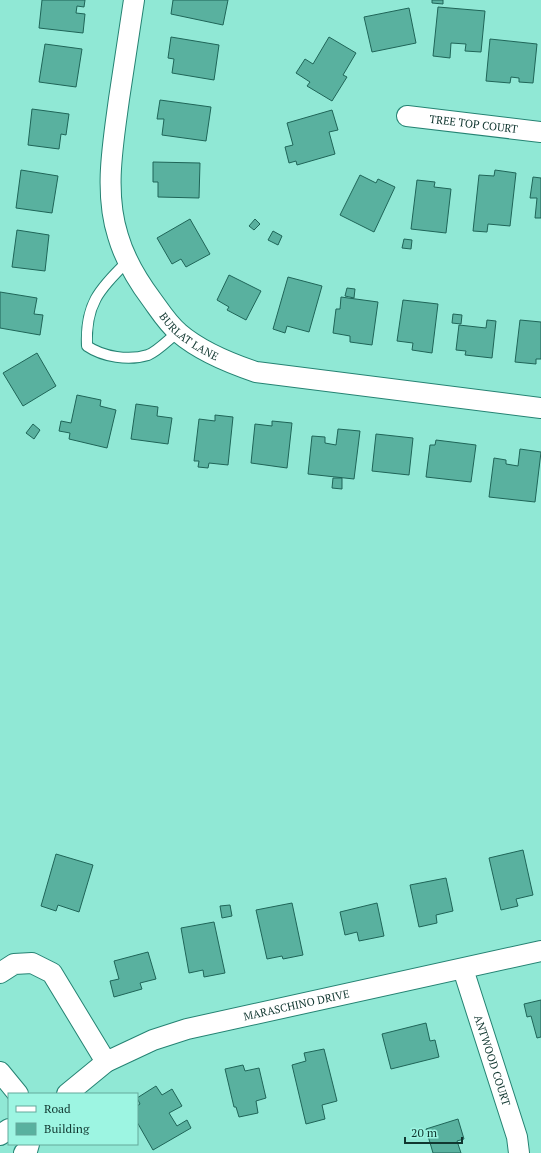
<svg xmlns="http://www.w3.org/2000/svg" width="541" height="1153" font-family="'PT Serif',serif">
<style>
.building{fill:#59b19f;stroke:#1f6558}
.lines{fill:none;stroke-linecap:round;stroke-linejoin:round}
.lane-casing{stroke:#258373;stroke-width:12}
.street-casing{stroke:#258373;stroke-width:22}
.lane{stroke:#fff;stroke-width:10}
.street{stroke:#fff;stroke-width:20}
.labels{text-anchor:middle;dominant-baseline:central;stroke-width:3;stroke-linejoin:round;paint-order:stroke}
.street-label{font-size:11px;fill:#113730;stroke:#9df5e2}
</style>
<rect width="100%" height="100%" fill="#90e8d5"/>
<path class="building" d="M42,0H85L84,7L77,6L76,13L85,14L83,33L39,28Z
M173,0H228L223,25L171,14Z
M432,0H443V4L432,3Z
M438,7L485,11L481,52L465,51L466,44L451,43L450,58L433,56Z
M409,8L416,43L372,52L364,17Z
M171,37L219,45L214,80L172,73L174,59L168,58Z
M329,37L356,53L343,75L347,77L332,101L307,86L310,82L296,73L305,59L313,64Z
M490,39L537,44L533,83L519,82V78L511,77L510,83L486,81Z
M45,44L82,49L76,87L39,82Z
M160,100L211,107L206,141L162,135L164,119H157Z
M32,109L69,114L66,135L61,134L59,149L28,145Z
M332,110L338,130L329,132L335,154L297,165L296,161L289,163L285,147L293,145L287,123Z
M153,162L200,163L199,198L158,197V182H153Z
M21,170L58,176L52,213L16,208Z
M495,170L516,173L510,226L488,224L487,232L473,231L479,175L494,176Z
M360,175L376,183L378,179L395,187L374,232L340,215Z
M533,177L541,178V218H535L537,198H530Z
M417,180L435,182L434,187L451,189L446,233L411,229Z
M190,219L210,254L186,267L181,259L172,264L157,238Z
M255,219L260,224L254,230L249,226Z
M17,230L49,235L45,271L12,267Z
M273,231L282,236L278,245L268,240Z
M404,239L412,240L411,249L402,248Z
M229,275L261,291L246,320L227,310L229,307L217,300Z
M288,277L322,286L309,332L287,326L285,333L273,329Z
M347,288L355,289L354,298L345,296Z
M0,292L37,298L34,314L43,315L40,335L0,328Z
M341,297L378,302L372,345L350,342V336L333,333L336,309H340Z
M403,300L438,304L432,353L412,350L413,343L397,341Z
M453,314L462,315L461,324L452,323Z
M487,320L496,321L492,358L465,355L466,351L456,350L459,325L486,328Z
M520,320L541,322V359H536V364L515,362Z
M37,353L56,386L23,406L3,373Z
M77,395L101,400L100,406L116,410L107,448L69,439L70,433L59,431L61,421L71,423Z
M136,404L158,407L157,416L172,418L168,444L131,439Z
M215,415L233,417L228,465L209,463L208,468L198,467L199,461H194L199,419L215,421Z
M272,421L292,423L287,468L251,463L255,424L272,426Z
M33,424L40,430L34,439L26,433Z
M338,429L360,431L354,479L308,474L312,436L325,437V443L336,445Z
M376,434L413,438L409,475L372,471Z
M436,440L476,445L471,482L426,477L430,445H435Z
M520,449L541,452L535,502L489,497L494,458L506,460V464L518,466Z
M333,478H342V489L332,488Z
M523,850L533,895L516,899L518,906L501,910L489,858Z
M56,854L93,865L79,912L58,905L56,911L41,906Z
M446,878L453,911L436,915L437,923L419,927L410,885Z
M292,903L303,955L283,959L282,956L267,959L256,910Z
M377,903L384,936L359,941L357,932L345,935L340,912Z
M230,905L232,916L222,918L220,906Z
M214,922L225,973L204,977L203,970L189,973L181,928Z
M148,952L156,979L140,983L142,989L114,997L110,981L119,979L114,961Z
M541,1000V1037L537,1038L531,1016L527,1017L524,1004Z
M426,1023L430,1041L435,1040L439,1057L391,1069L382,1034Z
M324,1049L337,1101L322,1105L325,1119L306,1124L292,1065L306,1061L304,1053Z
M243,1065L245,1071L259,1068L266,1098L256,1101L258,1113L239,1117L236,1107H234L225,1069Z
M156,1086L162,1095L172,1089L182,1106L169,1113L177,1126L187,1120L191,1128L153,1150L137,1122V1106L140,1104L137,1098Z
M458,1119L464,1139L457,1141L461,1153H433L426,1129Z"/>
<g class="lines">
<g class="lane-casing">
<path id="lane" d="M127,262C99,289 85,305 87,346C103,357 129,361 148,355C158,351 169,339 178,332"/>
</g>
<g class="street-casing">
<g id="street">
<path id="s1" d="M134,0C129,33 124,66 119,99C113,144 104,192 118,236C125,260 137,280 152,300C160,311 168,324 179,333C200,351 229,363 256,372L541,408"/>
<path id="s2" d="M407,116L541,132"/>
<path id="s3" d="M463,969L517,1137L519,1153"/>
<path d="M0,973L14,964L32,963L52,973L106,1062"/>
<path d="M0,1072L18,1094"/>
<path id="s4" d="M67,1094L106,1062L153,1040L187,1029L541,951"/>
<path d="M0,1135L9,1129"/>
<path d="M24,1153L27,1151L29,1144"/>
</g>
</g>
<use href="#lane" class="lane"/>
<use href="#street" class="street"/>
</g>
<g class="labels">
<g class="street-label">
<text stroke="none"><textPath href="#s2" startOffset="67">TREE TOP COURT</textPath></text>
<text stroke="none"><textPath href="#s1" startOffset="364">BURLAT LANE</textPath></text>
<text stroke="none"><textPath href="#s4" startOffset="250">MARASCHINO DRIVE</textPath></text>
<text stroke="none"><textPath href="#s3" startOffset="96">ANTWOOD COURT</textPath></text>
</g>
</g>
<rect x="8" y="1093" width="130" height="52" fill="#9df5e2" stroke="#65a99b"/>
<rect x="16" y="1106" width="20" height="6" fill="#ffffff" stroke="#65a99b"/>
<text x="44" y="1113" font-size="12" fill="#113730">Road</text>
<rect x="16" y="1123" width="20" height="12" fill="#59b19f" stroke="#65a99b"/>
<text x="44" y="1133" font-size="12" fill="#113730">Building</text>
<path d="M405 1137v6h57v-6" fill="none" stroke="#113730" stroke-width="2"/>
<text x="411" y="1137" font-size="12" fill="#113730" stroke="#9df5e2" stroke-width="3" paint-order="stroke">20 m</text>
</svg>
